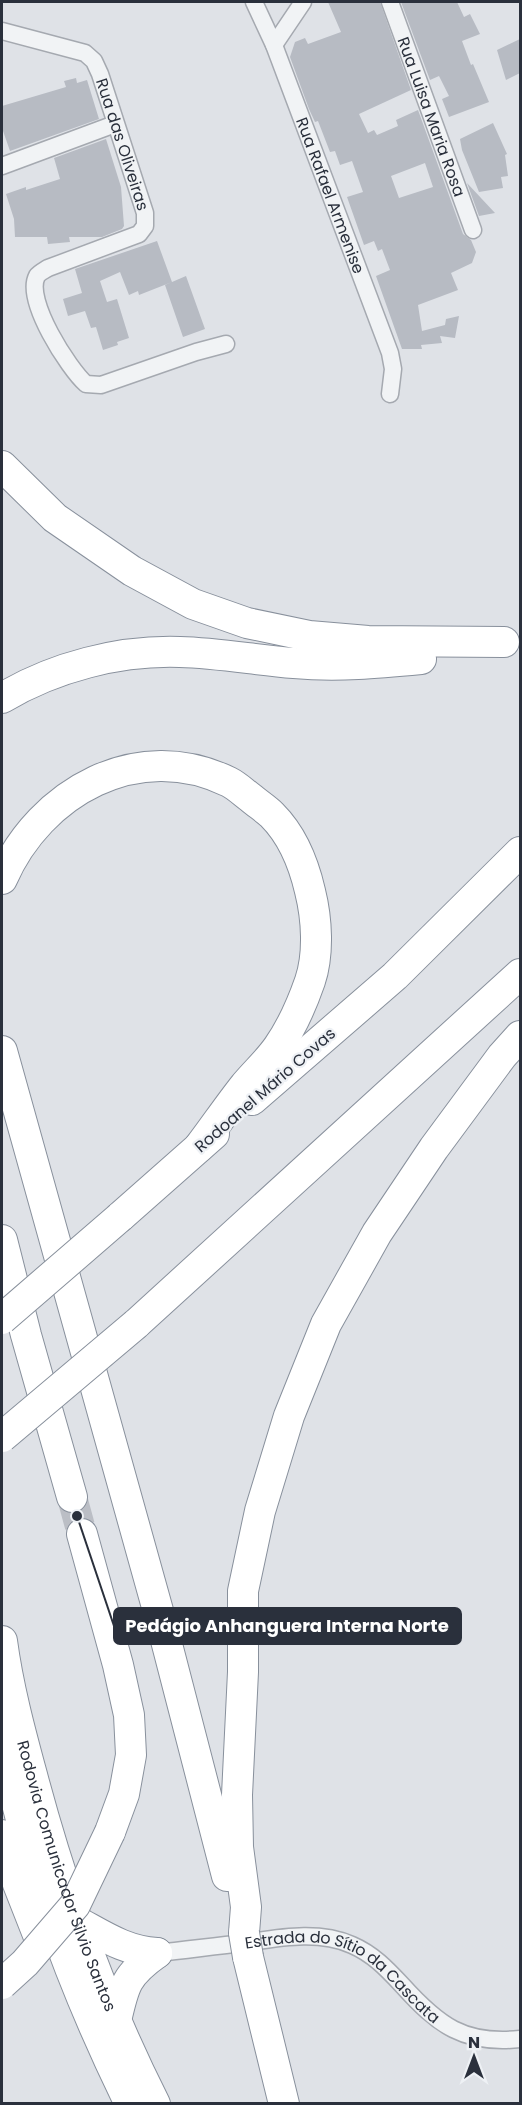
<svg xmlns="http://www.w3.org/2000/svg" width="522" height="2105" font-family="Poppins,sans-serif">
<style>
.building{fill:#b7bbc3;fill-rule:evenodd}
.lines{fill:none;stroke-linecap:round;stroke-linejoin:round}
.motorway-tunnel{stroke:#bbbec5;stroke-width:30;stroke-dasharray:30 15;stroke-linecap:butt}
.minor-casing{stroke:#a5a9b0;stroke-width:19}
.motorway-casing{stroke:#88909c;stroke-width:32}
.minor{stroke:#f1f3f5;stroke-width:16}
.motorway{stroke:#fff;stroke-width:30}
.motorway-bridge-casing{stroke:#88909c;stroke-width:32;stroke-linecap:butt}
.motorway-bridge{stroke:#fff;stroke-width:30}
.labels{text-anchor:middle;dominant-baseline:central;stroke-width:4.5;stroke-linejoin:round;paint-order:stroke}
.street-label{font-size:16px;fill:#2a303c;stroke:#eef1f5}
.leader{fill:none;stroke:#2a303c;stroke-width:2}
.callout-dot{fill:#2a303c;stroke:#eef1f5;stroke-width:2}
.callout{fill:#2a303c;stroke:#2a303c;stroke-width:2}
.callout-label{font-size:18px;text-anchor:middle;font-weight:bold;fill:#fff}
</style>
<rect width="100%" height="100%" fill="#dfe2e7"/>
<path class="building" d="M328,2H380L411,90L359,114L368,133L374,130L377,135L398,126L396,120L418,110L463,234L471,240L476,252L472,263L451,273L458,290L418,305L422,331L445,325L446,319L459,316L455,338L440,336L442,343L421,345L422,349H402L376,276L390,270L382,249L378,251L374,241L364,245L347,197L363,192L352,161L340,165L335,151L330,152L318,121L315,122L309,109L290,57L295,42L305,38L308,44L341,32ZM425,163L433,187L399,198L391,176Z
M401,2H457L464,17L470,14L480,34L462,41L471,65L473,64L489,102L449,117L442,99L449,96L439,76L430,80Z
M520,39V73L506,80L497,50Z
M76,78L77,83L87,80L99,119L10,151L2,128V106L66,87L64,81Z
M493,123L507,154L505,155L508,176L501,177L503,188L479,192L462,150L460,139Z
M106,139L121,187L124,226L122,229L102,237H69L70,242L48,244L47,237H15L14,219L6,194L26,187V190L60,179L54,158Z
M467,183L495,213L479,216Z
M157,241L172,282L139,295L138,291L129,295L120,272L100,281L107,302L117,299L129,338L117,342L118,345L103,350L96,327L91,328L85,311L68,316L63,299L82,293L75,269Z
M186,276L205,329L183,337L165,285Z
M87,1504L91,1520L86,1517L77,1518L70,1522L66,1527L62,1511L68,1514H76L84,1509Z"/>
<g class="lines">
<path class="motorway-tunnel" d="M72,1497L82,1534"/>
<g class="minor-casing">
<g id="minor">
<path id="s1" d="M254,2L274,45L390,353L393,369L390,394"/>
<path id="s2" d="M390,2L473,230"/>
<path id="s3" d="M2,31L85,53L94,61L100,74L145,213V226L139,234L48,268C45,270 39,273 37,276C24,300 69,369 86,384L101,385L196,352L226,344"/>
<path d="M274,45L303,2"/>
<path d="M2,166L115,124"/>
<path id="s4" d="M157,1953C186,1950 215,1946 244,1943C279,1938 318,1930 352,1945C373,1954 387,1969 402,1985C438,2025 464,2045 520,2039"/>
</g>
</g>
<g class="motorway-casing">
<g id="motorway">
<path d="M2,466L55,518L132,571L193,604L247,623L309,636L368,641L504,642"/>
<path d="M2,698C54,667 119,650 180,652C218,653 256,660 294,663C337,667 379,663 421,659"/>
<path d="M2,879C40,792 138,737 229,782C237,786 244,793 251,798C258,804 266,809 272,815C292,835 304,865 310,891C317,919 319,954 310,981C302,1004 292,1027 278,1047C269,1060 256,1072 245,1085C229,1105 215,1126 199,1147"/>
<path d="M2,1051L162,1625L227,1876"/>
<path d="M252,1100L395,976L520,852"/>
<path d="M120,1217L214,1134"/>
<path d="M2,1240L26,1335L72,1497"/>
<path d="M136,1324L520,974"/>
<path d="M82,1534L118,1665L129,1715L131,1755L124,1794L110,1832"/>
<path id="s5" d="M2,1641C8,1686 20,1731 32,1775C62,1888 102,1999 155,2104"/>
<path d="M2,1738C27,1864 73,1988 130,2104"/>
<path d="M2,1835L18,1884L42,1945"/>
<path d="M76,1921C104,1936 125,1951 157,1953"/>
<path d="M244,1933L246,1907L238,1847L237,1795L243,1672V1591L260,1511L289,1416L326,1324L377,1233L434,1148L502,1056L520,1036"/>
<path d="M248,1957L284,2104"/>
<path d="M116,2021C124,1985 126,1975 157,1953"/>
</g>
</g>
<use href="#minor" class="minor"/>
<use href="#motorway" class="motorway"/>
<g class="motorway-bridge-casing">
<path id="motorway-bridge" d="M2,1319L120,1217
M2,1437L136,1324
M244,1933L248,1957
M2,1984L25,1963L75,1905L110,1832"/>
</g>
<use href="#motorway-bridge" class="motorway-bridge"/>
</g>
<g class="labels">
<g class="street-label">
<text stroke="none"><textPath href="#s2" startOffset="122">Rua Luisa Maria Rosa</textPath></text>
<text stroke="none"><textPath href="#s3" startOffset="186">Rua das Oliveiras</textPath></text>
<text stroke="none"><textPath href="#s1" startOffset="208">Rua Rafael Armenise</textPath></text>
<text transform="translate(265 1090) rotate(-41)">Rodoanel Mário Covas</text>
<text stroke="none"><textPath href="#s5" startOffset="244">Rodovia Comunicador Silvio Santos</textPath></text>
<text stroke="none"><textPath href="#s4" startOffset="200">Estrada do Sítio da Cascata</textPath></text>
</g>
</g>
<path class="leader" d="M77 1516L114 1626"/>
<circle class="callout-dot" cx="77" cy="1516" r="6"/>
<rect class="callout" x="114" y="1608" width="347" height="36" rx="6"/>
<g class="callout-label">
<text x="287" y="1632">Pedágio Anhanguera Interna Norte</text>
</g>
<rect width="522" height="2105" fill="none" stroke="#2a303c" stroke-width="6"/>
<g transform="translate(474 2057)" stroke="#eef1f5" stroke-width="4.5" paint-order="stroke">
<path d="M0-4.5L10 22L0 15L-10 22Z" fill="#2a303c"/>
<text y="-9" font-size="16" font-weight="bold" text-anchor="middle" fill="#2a303c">N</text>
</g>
</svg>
